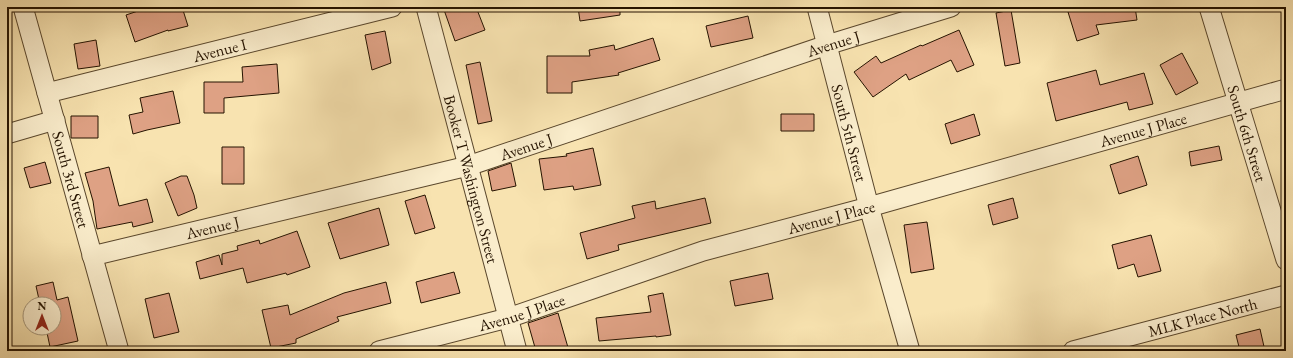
<svg xmlns="http://www.w3.org/2000/svg" width="1293" height="358" font-family="'EB Garamond',serif">
<style>
.building{fill:#dea184;stroke:#251300}
.lines{fill:none;stroke-linecap:round;stroke-linejoin:round}
.minor-casing{stroke:#5a472c;stroke-width:21}
.minor{stroke:#faedcc;stroke-width:19}
.labels{text-anchor:middle;dominant-baseline:central;stroke-width:3.5;stroke-linejoin:round;paint-order:stroke}
.street-label{font-size:16px;fill:#251300;stroke:#faedcc}
</style>
<rect width="100%" height="100%" fill="#f8e3b0"/>
<filter id="stains"><feTurbulence type="fractalNoise" baseFrequency=".005" numOctaves="4"/><feColorMatrix values="0 0 0 0 .2 0 0 0 0 .09 0 0 0 0 .02 0 0 0 .5 -.17"/></filter>
<radialGradient id="worn" r=".72"><stop offset=".6" stop-color="#630" stop-opacity="0"/><stop offset="1" stop-color="#630" stop-opacity=".3"/></radialGradient>
<path class="building" d="M150,7H182L188,26L168,31V30L135,42L126,15Z
M443,7H476L485,30L455,41Z
M578,7H620V15L580,21Z
M1083,7H1135L1137,20L1096,25L1099,34L1077,41L1068,12Z
M1011,10L1020,63L1005,66L996,13Z
M748,16L753,38L711,47L706,26Z
M959,30L974,65L957,72L951,60L909,80L906,74L873,97L854,72L876,56L881,63L921,45L922,46Z
M385,31L391,63L372,70L365,35Z
M653,38L660,60L618,73L619,75L572,82V93H547V56H590L589,50L614,45L615,50Z
M96,40L100,66L78,69L74,44Z
M1182,53L1198,83L1176,95L1160,65Z
M480,62L492,121L478,124L466,65Z
M277,64L279,93L224,98V113H204V82H243L242,67Z
M1096,70L1100,85L1144,73L1153,104L1129,110L1127,102L1056,121L1047,83Z
M173,91L180,123L147,130L133,134L129,115L143,112L140,98Z
M781,114H814V131H781Z
M974,114L980,135L951,144L945,124Z
M71,116H98V138H71Z
M1219,146L1222,160L1191,166L1189,152Z
M222,147H244V184H222Z
M593,148L601,185L574,190L573,186L544,190L539,159L567,156L566,154Z
M1138,156L1147,185L1119,194L1110,165Z
M45,162L51,183L30,188L24,168Z
M511,163L516,186L492,191L488,171Z
M109,167L119,206L147,199L153,222L133,227L132,222L97,229L93,201L85,173Z
M181,176H187L194,195L197,208L178,216L165,183Z
M425,195L435,228L415,234L405,201Z
M705,198L711,223L618,245L619,250L587,259L580,233L635,218L632,206L655,201L656,209Z
M1013,198L1018,218L993,225L988,205Z
M379,208L389,245L340,259L328,223Z
M927,222L934,269L911,273L904,225Z
M297,231L310,267L287,275L286,273L247,283L243,268L200,279L196,262L219,255L222,265V254L238,250L237,246L259,240L260,244Z
M1151,235L1161,271L1138,277L1134,264L1118,269L1112,245Z
M454,272L460,293L421,303L416,282Z
M768,273L773,299L735,306L730,281Z
M53,282L57,300L68,297L78,341L50,347L46,328H54V304H40L36,286Z
M386,282L391,303L337,317L339,321L296,339V343L271,348L262,310L288,305L290,315L344,293Z
M169,293L179,332L154,338L145,299Z
M663,293L671,335L656,337V336L599,341L596,318L651,312L648,296Z
M558,313L569,351H536L528,323Z
M1260,329L1265,351H1240L1236,335Z"/>
<g class="lines">
<g class="minor-casing">
<g id="minor">
<path id="s1" d="M23,7L119,351"/>
<path id="s2" d="M426,7L517,351"/>
<path id="s3" d="M817,7L869,207L910,351"/>
<path id="s4" d="M1209,7L1286,260"/>
<path id="s5" d="M47,93L392,7"/>
<path d="M7,134L55,120"/>
<path id="s6" d="M92,256L468,166L827,45L951,7"/>
<path id="s7" d="M379,351L508,318L703,251L869,207L1286,89"/>
<path id="s8" d="M1073,351L1286,295"/>
</g>
</g>
<use href="#minor" class="minor"/>
</g>
<g class="labels">
<g class="street-label">
<text stroke="none"><textPath href="#s6" startOffset="772">Avenue J</textPath></text>
<text stroke="none"><textPath href="#s5" startOffset="178">Avenue I</textPath></text>
<text stroke="none"><textPath href="#s7" startOffset="796">Avenue J Place</textPath></text>
<text stroke="none"><textPath href="#s3" startOffset="130">South 5th Street</textPath></text>
<text stroke="none"><textPath href="#s4" startOffset="132">South 6th Street</textPath></text>
<text stroke="none"><textPath href="#s6" startOffset="448">Avenue J</textPath></text>
<text stroke="none"><textPath href="#s1" startOffset="179">South 3rd Street</textPath></text>
<text stroke="none"><textPath href="#s2" startOffset="178">Booker T Washington Street</textPath></text>
<text stroke="none"><textPath href="#s7" startOffset="472">Avenue J Place</textPath></text>
<text stroke="none"><textPath href="#s6" startOffset="124">Avenue J</textPath></text>
<text stroke="none"><textPath href="#s7" startOffset="148">Avenue J Place</textPath></text>
<text stroke="none"><textPath href="#s8" startOffset="134">MLK Place North</textPath></text>
</g>
</g>
<rect width="1293" height="358" fill="none" stroke="#f8e3b0" stroke-width="24"/>
<rect x="8" y="8" width="1277" height="342" fill="none" stroke="#251300" stroke-width="2"/>
<rect x="12" y="12" width="1269" height="334" fill="none" stroke="#251300"/>
<g transform="translate(42 316)"><circle r="19" fill="#faedcc" stroke="#a5967a"/>
<path d="M0-3L7 15L0 10L-7 15Z" fill="#8f2418"/>
<text y="-6" font-size="11" font-weight="bold" text-anchor="middle" fill="#251300">N</text>
</g>
<rect width="100%" height="100%" filter="url(#stains)"/>
<rect width="100%" height="100%" fill="url(#worn)"/>
</svg>
